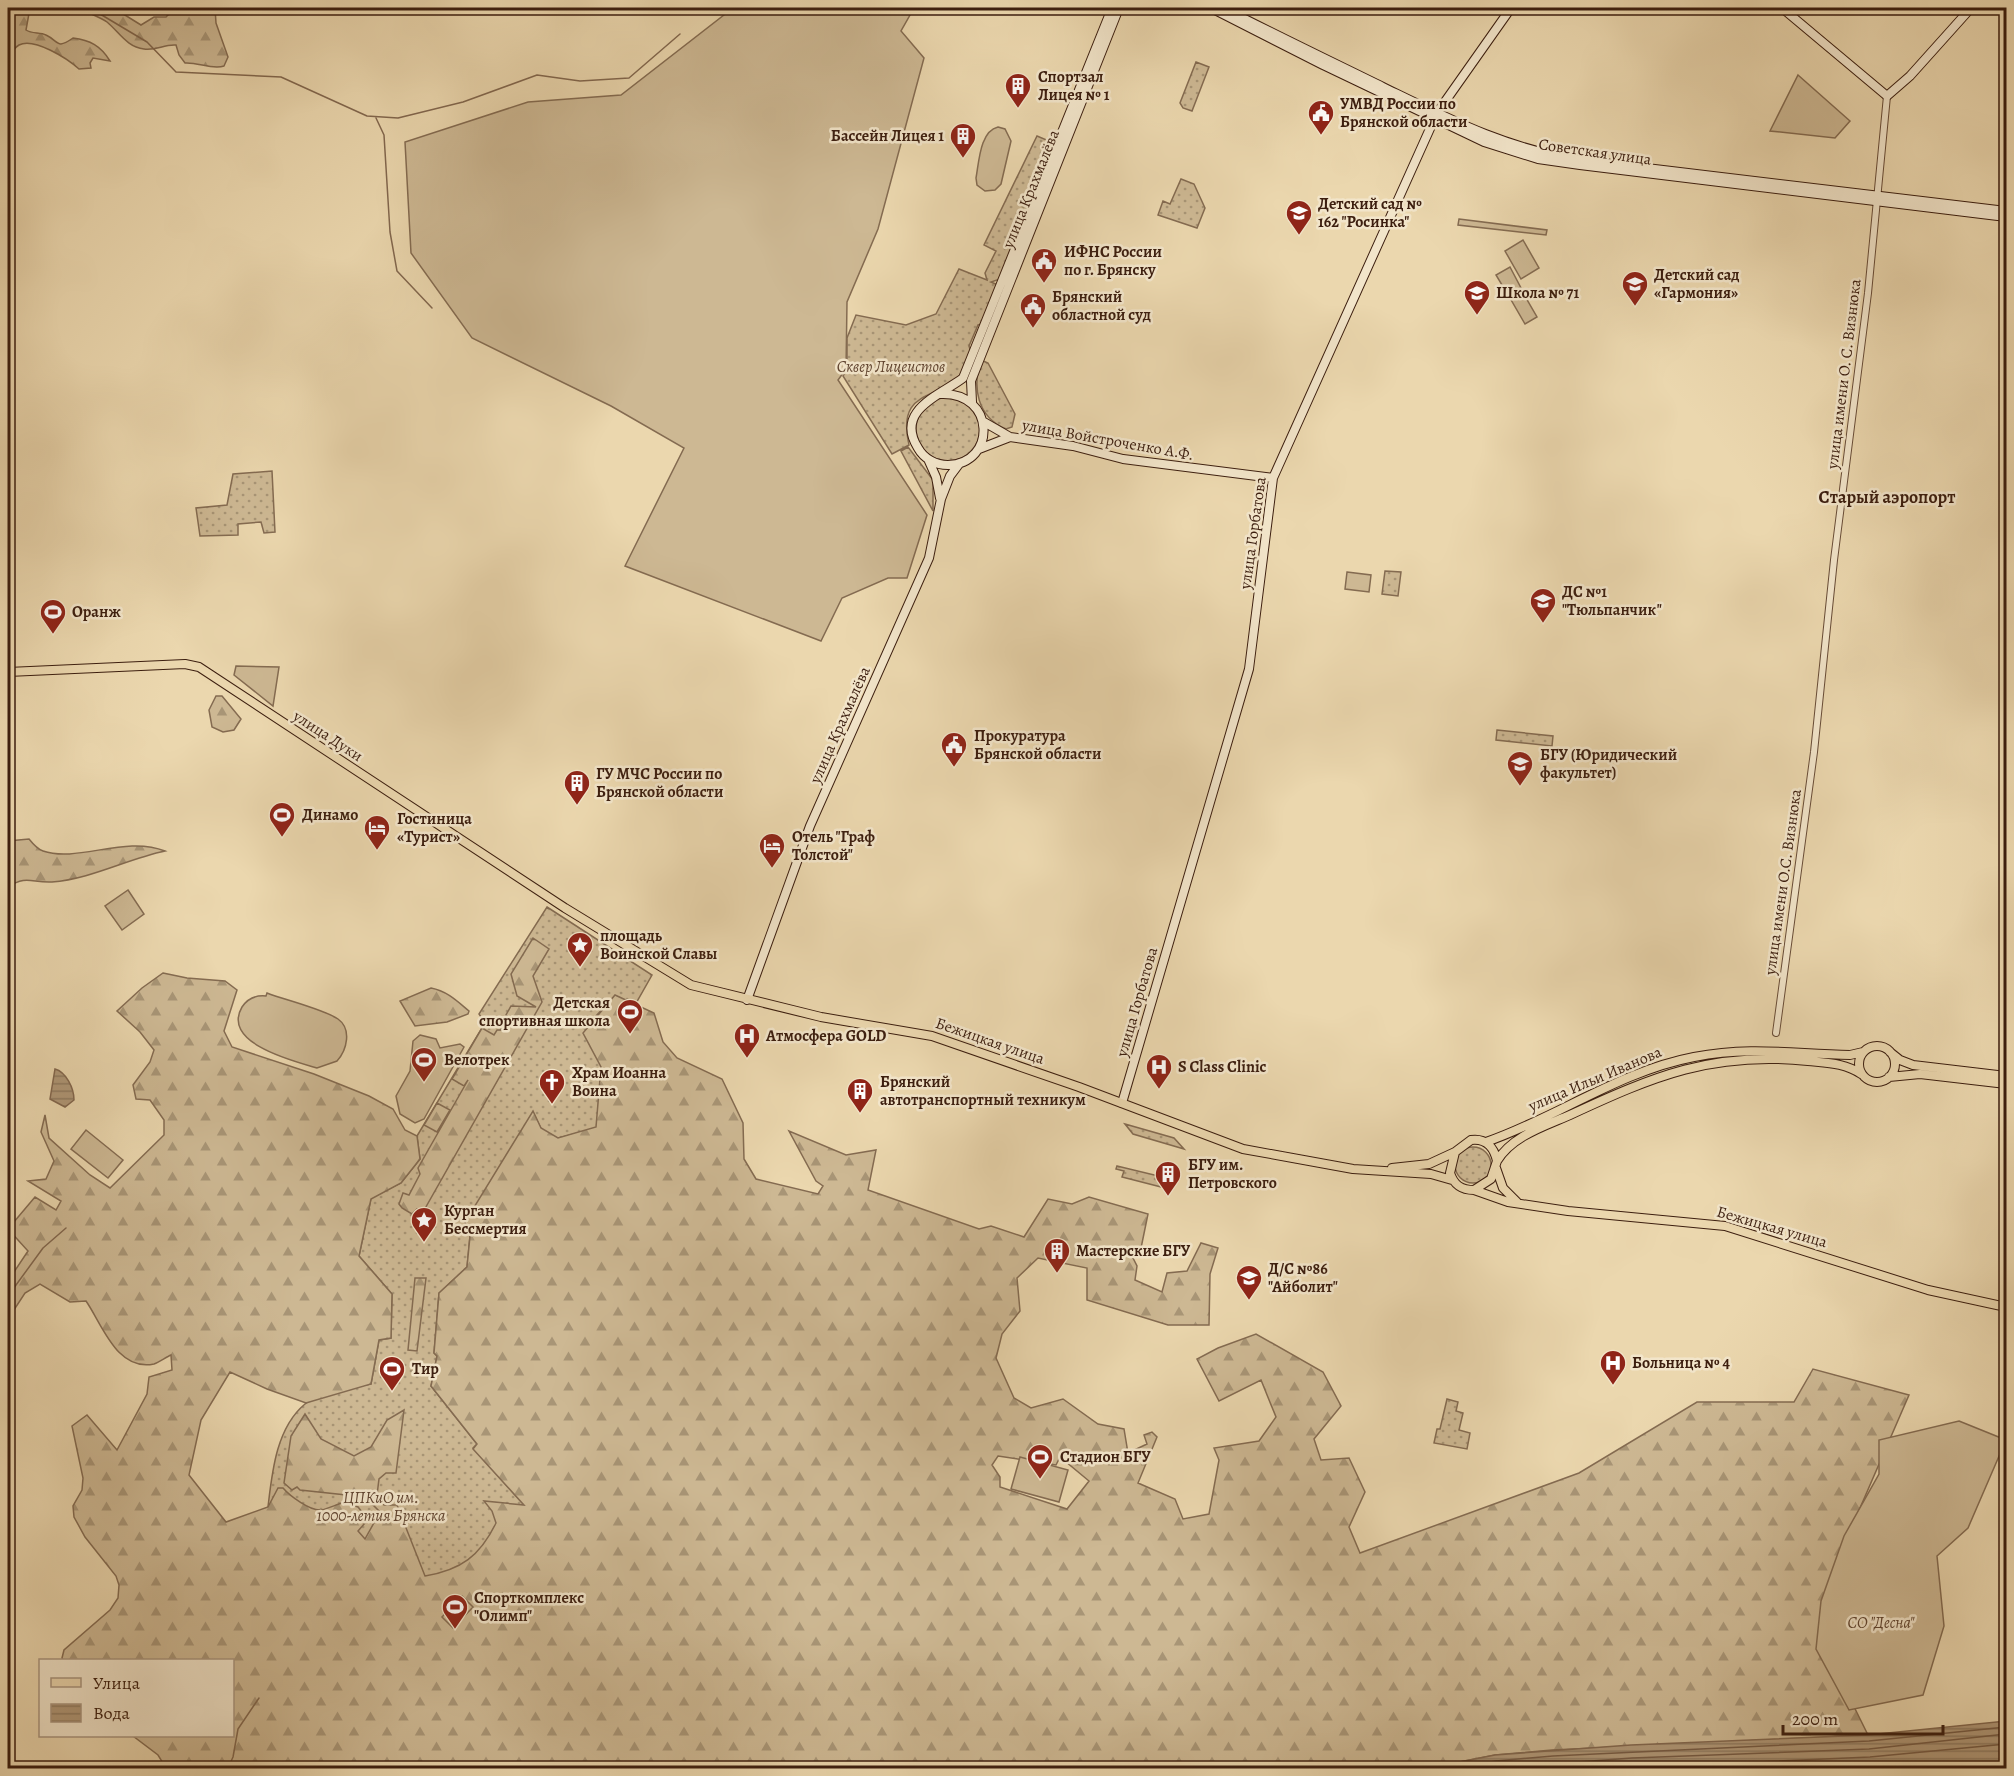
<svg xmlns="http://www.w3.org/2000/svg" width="2014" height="1776" font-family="Alegreya,serif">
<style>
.grass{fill:url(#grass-dots);stroke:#846b51;stroke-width:1.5}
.forest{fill:url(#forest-firs);stroke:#846b51;stroke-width:1.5;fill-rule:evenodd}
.garden{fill:#cdb893;stroke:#846b51;stroke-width:1.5}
.water{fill:url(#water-rules);stroke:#82674e;stroke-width:1.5}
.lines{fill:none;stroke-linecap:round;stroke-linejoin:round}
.shore{stroke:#765b44;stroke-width:1.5}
.stream{stroke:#82674e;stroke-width:1.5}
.tertiary-casing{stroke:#684c37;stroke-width:8}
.secondary-casing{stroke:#3c1e0f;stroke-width:10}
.primary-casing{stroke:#3c1e0f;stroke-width:10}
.tertiary{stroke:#f2e5ca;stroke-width:6}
.secondary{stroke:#f2e5ca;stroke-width:8}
.primary{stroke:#ebd7ae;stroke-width:8}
.labels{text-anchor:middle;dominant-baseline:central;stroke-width:5;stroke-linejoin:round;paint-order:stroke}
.poi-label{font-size:16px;font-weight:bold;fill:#3c1e0f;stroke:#f2e5ca;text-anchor:start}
.street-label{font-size:16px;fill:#3c1e0f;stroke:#f2e5ca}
.park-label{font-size:16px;font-style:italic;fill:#604430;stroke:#f2e5ca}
.neighbourhood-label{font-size:18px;font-weight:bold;fill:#3c1e0f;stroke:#f2e5ca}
</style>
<defs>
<pattern id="grass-dots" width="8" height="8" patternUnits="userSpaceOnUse" patternTransform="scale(1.5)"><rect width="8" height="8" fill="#cdb893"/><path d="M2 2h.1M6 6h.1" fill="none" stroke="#a89576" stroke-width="1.8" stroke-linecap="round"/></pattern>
<pattern id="forest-firs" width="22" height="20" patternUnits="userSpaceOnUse" patternTransform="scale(1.5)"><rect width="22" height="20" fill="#cdb893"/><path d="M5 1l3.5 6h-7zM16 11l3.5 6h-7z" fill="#a89576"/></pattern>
<pattern id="water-rules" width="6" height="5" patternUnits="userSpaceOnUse" patternTransform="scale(1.5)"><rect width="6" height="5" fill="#b09878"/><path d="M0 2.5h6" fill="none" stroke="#907b61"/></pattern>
</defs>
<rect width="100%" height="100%" fill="#ebd7ae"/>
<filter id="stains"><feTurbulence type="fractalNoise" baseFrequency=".00333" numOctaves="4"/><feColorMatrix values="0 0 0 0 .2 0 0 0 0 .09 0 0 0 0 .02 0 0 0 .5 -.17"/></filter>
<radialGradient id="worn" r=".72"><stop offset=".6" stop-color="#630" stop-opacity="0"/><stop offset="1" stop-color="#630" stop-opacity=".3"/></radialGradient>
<path class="grass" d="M1196,62L1209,67L1192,111L1183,108L1180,103Z
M1037,136L1049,141L1052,149L1000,279L991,282L998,285L982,324L978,325L969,346L971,352C968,360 965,372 959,377C932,401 897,391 909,445L892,454L843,376L847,369V338L856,315L906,325L936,314L959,269L987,280L985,273L996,251L984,245Z
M1181,179L1194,184L1205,208L1197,228L1158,215L1163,201L1170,204Z
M981,360L988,363L1015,414L1012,427L1006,429C977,417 972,387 981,360Z
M916 429a32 32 0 1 1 64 0a32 32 0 1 1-64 0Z
M908,447L933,480V511L901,451Z
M272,471L275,532L264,533L261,522L238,524V535L200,536L196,508L227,505L233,474Z
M1385,571L1401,572L1398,596L1382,594Z
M1497,730L1553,736L1552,746L1496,740Z
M547,907L652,975L635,1005L615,996L594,1018L601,1067L597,1128L547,1141L533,1112L470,1236L467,1267L439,1293L434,1353L437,1356L431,1386L477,1444L473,1448L524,1505L418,1636L268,1507C272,1473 276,1428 305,1404C317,1394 354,1387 371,1384L379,1340L391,1338L392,1294L359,1256L371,1198L401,1183L420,1159L417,1136L485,1023L479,1014Z
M1125,1124L1174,1138L1184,1149L1133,1134Z
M1455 1165a18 18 0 1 1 36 0a18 18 0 1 1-36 0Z
M1117,1166L1171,1179L1169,1189L1122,1177L1124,1171L1116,1169Z
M1447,1399L1458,1402L1456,1411L1463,1413L1459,1430L1470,1433L1467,1449L1434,1443L1437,1429H1440Z"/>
<path class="forest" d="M14,8H30L26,30C32,34 40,32 46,35C59,41 56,50 73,38C90,40 101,46 110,61L93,58L90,63L91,68L79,69C68,59 34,37 19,45C14,48 13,52 8,54V28Z
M78,8H119L120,12L141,25L154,17H166L175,8H215L216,23L228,57L224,66C212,70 198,62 185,63L179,55L176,45C164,44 156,51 144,49C127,47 119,32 107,22C102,18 86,12 78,8Z
M216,696H222L241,719L234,730L223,732L212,727L209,710Z
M29,839C33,844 37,849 43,851C78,863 125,835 165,851C127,859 91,879 52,882C31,883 27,875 8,887V841Z
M533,938L549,949L533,976L542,1002L423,1212L417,1209L412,1214L402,1208L399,1204L403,1193L409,1195L420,1174L418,1168L468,1080L464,1086L452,1079L482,1028L494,1035L497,1030H505L511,1021L506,1015L511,1006L536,1007L517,996L511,974Z
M163,973L187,978L225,981L237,990L224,1031L232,1047L314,1074L369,1096L393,1109L405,1130L417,1136L420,1159L401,1183L371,1199L359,1256L392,1294L391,1338L379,1340L371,1384L306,1403L267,1389L230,1372L201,1420L189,1475L226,1522L268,1507L278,1488H283C290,1496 310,1511 321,1510C328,1509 337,1504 345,1502L358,1507L366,1517L365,1523L358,1531L365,1539L380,1512L365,1497L300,1490L297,1487L292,1490L284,1483L291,1436L305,1414L321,1439L354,1456L371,1447L387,1420L404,1410L396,1473H386L379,1479L377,1495L384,1505H397L425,1576C461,1570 480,1556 496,1523L492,1511L484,1501L524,1505L473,1449L477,1444L431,1386L437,1356L434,1353L439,1293L467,1267L470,1236L465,1222L533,1111L541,1128L558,1138L596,1127L601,1067L583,1033L615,995L654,1013L663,1042L677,1058L722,1079L743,1123L744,1159L756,1179L818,1194L823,1186L816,1181L789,1131L846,1155L876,1150L868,1190L979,1229L991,1226L1024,1237L1048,1199L1072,1204L1089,1197L1148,1214L1140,1253L1133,1258L1137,1266L1135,1280L1162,1292L1167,1273L1187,1271L1201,1243L1218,1248L1210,1274L1209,1325H1168L1087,1300V1268L1038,1258L1017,1278L1020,1311L1002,1334L996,1358L1014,1398L1031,1408L1063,1399L1098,1424L1124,1429L1128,1453L1147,1444L1144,1435L1152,1432L1157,1437L1138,1483L1175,1499L1183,1519L1209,1514L1219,1460L1214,1448L1259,1441L1276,1417L1261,1380L1219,1401L1197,1359L1218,1348L1256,1334L1323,1372L1341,1406L1314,1439L1321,1460L1349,1458L1365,1492L1349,1527L1360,1553L1579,1473L1697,1402H1794L1813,1369L1909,1395L1857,1515L1823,1644L1868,1735L1552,1750L1495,1755L1429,1768H166L158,1755L133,1736H232V1660H63L62,1658L64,1650L110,1610L118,1598L119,1585L116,1576L85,1537L74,1517L73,1506L82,1490L83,1478L72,1426L87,1415L117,1450L147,1394L149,1377L172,1370L171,1355C166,1357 160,1362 154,1364C117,1372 102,1324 86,1301L70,1302L40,1284L25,1293L8,1319V1288L13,1282L10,1278L28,1251L8,1229L35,1197L56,1210L61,1201L28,1181L46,1179L54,1161L41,1132L45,1115L49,1138L90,1175L110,1188L164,1135V1120L150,1100L136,1099L133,1085L150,1062L154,1050L140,1032L117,1011L142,988ZM998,1456L1056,1465L1060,1457L1089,1481L1067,1509L1000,1487V1477L992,1465Z
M431,988C447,991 457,1001 469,1011L468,1014L447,1022L415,1026L400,1001Z
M437,1103L450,1110L437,1132L424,1125Z
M415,1278H426L417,1351L408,1350Z"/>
<path class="garden" d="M733,8H914L901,31L924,58L878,229L847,302L846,369L838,380L927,515L907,578H888L842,598L821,641L625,566L684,448L611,406L472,338L411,253L405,142L528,102L621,95Z
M1798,75L1850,121L1835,138L1770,131Z
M998,127L1005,129L1011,141L1001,184L995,190L985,191L977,185L976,178C979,162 980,131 998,127Z
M1459,219L1547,230L1546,235L1458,225Z
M1523,240L1539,268L1521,279L1505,251Z
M1510,267L1521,288L1508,295L1496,275Z
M1522,291L1537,317L1525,324L1510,298Z
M1347,572L1371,575L1369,592L1345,589Z
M236,666L279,667L273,706L234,675Z
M128,890L144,914L122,930L105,906Z
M267,993C285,1000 323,1009 338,1019C352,1029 347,1050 337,1061L317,1068C293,1061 221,1043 242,1007C248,998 256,995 266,996Z
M420,1035L436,1039L440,1048L460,1044L464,1047L424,1119L415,1123L400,1114L396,1096L410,1071L413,1041Z
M86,1130L123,1160L108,1178L71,1149Z
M1959,1421L2006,1440L1968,1528L1937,1556L1944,1626L1923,1695L1849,1710L1816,1649L1821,1601L1844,1536L1879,1474V1440Z
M1020,1457L1068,1470L1059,1502L1011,1489Z
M462,1596L473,1607L453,1628L442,1617Z"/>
<path class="water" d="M55,1069C66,1072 74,1088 74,1100L65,1107L50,1099Z
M2006,1721V1768H1429L1495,1755L1631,1745L1868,1735Z"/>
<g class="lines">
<path class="shore" d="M1455,1768L1496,1761L1553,1756L1869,1741L2006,1727
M1495,1768L1632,1758L1869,1749L2006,1734
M1617,1768L1870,1757L2006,1744"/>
<path class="stream" d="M90,8L147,42L176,72L281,77L367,116L398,118L463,102L537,75L580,81L629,78L680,34
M376,118L384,135L390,232L397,271L432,308
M8,1296L43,1248L66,1228
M228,1768L233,1757L238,1729L259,1698"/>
<g class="tertiary-casing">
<path id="tertiary" d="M1776,1033L1814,752L1834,560L1868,293L1887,96"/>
</g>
<g class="secondary-casing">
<path id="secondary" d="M1211,8L1323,65L1484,142L1538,159L1580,165L2006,217
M1223,8C1276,35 1330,61 1383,87C1449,119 1507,149 1580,160L2006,211
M1782,8L1887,96L1910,76L1971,8
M941,394C996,392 997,464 948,465C936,465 924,459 918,448C894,410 941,395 963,378L1112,8
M972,402L971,381L1119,8
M984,422L1010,437L1073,446L1123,459L1273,478
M979,449L1010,437
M928,459L936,477L940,498
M747,1000L810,826L929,558L941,499L950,476L959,464
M1122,1103L1249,669L1273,478L1437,113L1511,8"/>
</g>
<g class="primary-casing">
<path id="primary" d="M8,672L185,664L199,667L565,908L691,985L821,1017L932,1036L1079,1087L1243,1149L1353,1169L1431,1174L1452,1180
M1859 1064a18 18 0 1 1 36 0a18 18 0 1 1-36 0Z
M1890,1052L1900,1060L1913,1065L2006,1076
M1889,1077L1920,1074L2006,1084
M1471,1140C1486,1138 1494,1147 1497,1161L1491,1179L1474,1190C1461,1190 1454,1185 1450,1173L1455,1152Z
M1486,1142C1556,1118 1620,1071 1694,1057C1751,1046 1793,1054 1850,1055L1863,1052
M1497,1161C1512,1136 1545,1126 1570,1115C1654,1076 1713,1051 1808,1061C1827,1063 1845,1063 1861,1074
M1392,1168L1429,1164L1455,1152
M1496,1168L1503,1188L1517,1202
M1474,1190L1508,1202L1568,1211L1725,1226L1928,1290L2006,1307"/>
</g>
<use href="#tertiary" class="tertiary"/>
<use href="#secondary" class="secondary"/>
<use href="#primary" class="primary"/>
</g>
<defs>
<g id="building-pin" transform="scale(1.35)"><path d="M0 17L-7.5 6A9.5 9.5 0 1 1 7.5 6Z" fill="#8f2418" stroke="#f2e5ca"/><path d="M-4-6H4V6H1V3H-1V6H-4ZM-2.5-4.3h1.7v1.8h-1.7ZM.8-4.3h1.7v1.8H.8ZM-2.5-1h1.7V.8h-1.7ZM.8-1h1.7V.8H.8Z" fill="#fff"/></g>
<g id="civic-pin" transform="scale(1.35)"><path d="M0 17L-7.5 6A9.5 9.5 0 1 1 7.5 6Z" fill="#8f2418" stroke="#f2e5ca"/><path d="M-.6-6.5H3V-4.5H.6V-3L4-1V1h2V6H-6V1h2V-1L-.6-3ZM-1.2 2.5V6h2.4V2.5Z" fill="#fff"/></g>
<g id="school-pin" transform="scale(1.35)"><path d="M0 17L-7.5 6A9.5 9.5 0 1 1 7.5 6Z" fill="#8f2418" stroke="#f2e5ca"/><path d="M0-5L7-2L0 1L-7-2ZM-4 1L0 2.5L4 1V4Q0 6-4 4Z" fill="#fff"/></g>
<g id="stadium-pin" transform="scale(1.35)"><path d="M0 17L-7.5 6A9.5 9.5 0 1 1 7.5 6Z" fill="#8f2418" stroke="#f2e5ca"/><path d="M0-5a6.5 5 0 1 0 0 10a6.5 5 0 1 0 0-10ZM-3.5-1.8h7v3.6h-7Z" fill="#fff"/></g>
<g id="university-pin" transform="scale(1.35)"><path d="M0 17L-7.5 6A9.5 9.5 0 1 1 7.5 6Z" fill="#8f2418" stroke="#f2e5ca"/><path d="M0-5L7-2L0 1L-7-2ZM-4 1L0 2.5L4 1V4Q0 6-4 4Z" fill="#fff"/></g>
<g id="hotel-pin" transform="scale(1.35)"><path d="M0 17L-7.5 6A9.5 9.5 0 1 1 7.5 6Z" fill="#8f2418" stroke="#f2e5ca"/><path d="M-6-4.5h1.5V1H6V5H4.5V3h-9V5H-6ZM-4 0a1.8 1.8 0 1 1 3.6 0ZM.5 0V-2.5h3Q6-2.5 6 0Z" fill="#fff"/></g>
<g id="sight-pin" transform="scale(1.35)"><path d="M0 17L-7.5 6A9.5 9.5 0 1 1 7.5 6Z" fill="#8f2418" stroke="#f2e5ca"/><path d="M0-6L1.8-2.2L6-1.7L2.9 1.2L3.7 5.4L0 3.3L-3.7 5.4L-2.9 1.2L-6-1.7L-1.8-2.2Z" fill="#fff"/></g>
<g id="hospital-pin" transform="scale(1.35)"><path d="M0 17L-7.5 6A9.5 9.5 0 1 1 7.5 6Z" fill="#8f2418" stroke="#f2e5ca"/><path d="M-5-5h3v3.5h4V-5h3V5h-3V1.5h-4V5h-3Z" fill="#fff"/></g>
<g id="church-pin" transform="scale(1.35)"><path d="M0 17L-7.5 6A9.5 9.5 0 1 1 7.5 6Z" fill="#8f2418" stroke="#f2e5ca"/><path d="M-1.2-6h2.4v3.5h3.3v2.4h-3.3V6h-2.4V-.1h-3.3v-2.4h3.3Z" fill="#fff"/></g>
</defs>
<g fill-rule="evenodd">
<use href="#building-pin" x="1018" y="86"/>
<use href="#civic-pin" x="1321" y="113"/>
<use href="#building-pin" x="963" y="136"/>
<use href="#school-pin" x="1299" y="213"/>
<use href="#civic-pin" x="1044" y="261"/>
<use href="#school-pin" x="1635" y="284"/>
<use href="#school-pin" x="1477" y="293"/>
<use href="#civic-pin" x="1033" y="306"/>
<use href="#school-pin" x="1543" y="601"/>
<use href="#stadium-pin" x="53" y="612"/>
<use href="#civic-pin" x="954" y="745"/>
<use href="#university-pin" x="1520" y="764"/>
<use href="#building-pin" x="577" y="783"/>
<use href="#stadium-pin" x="282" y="815"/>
<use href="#hotel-pin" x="377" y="828"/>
<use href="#hotel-pin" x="772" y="846"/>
<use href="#sight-pin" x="580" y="945"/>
<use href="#stadium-pin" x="630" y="1012"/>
<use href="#hospital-pin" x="747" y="1036"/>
<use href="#stadium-pin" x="424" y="1060"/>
<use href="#hospital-pin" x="1159" y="1067"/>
<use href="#church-pin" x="552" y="1082"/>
<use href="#building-pin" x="860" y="1091"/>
<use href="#building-pin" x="1168" y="1174"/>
<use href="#sight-pin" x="424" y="1220"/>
<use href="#building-pin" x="1057" y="1251"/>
<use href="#school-pin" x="1249" y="1278"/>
<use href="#hospital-pin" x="1613" y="1363"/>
<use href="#stadium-pin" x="392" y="1369"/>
<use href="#stadium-pin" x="1040" y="1457"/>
<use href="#stadium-pin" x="455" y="1607"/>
</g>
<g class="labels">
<g class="poi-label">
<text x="1038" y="77">Спортзал<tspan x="1038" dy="18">Лицея № 1</tspan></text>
<text x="1340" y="104">УМВД России по<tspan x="1340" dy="18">Брянской области</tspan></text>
<text x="944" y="136" text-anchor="end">Бассейн Лицея 1</text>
<text x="1318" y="204">Детский сад №<tspan x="1318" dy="18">162 "Росинка"</tspan></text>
<text x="1064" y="252">ИФНС России<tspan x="1064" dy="18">по г. Брянску</tspan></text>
<text x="1654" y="275">Детский сад<tspan x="1654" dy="18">«Гармония»</tspan></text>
<text x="1496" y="293">Школа № 71</text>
<text x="1052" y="297">Брянский<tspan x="1052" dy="18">областной суд</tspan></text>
<text x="1562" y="592">ДС №1<tspan x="1562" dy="18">"Тюльпанчик"</tspan></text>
<text x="72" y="612">Оранж</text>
<text x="974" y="736">Прокуратура<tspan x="974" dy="18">Брянской области</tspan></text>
<text x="1540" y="755">БГУ (Юридический<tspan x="1540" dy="18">факультет)</tspan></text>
<text x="596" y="774">ГУ МЧС России по<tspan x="596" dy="18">Брянской области</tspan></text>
<text x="302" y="815">Динамо</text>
<text x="397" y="819">Гостиница<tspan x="397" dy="18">«Турист»</tspan></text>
<text x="792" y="837">Отель "Граф<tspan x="792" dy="18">Толстой"</tspan></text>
<text x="600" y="936">площадь<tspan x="600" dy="18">Воинской Славы</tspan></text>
<text x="610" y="1003" text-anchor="end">Детская<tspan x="610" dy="18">спортивная школа</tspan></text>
<text x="766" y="1036">Атмосфера GOLD</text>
<text x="444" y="1060">Велотрек</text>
<text x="1178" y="1067">S Class Clinic</text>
<text x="572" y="1073">Храм Иоанна<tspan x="572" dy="18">Воина</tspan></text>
<text x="880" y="1082">Брянский<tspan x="880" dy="18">автотранспортный техникум</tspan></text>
<text x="1188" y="1165">БГУ им.<tspan x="1188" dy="18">Петровского</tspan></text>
<text x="444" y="1211">Курган<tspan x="444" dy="18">Бессмертия</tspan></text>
<text x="1076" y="1251">Мастерские БГУ</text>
<text x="1268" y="1269">Д/С №86<tspan x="1268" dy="18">"Айболит"</tspan></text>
<text x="1632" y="1363">Больница № 4</text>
<text x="412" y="1369">Тир</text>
<text x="1060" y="1457">Стадион БГУ</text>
<text x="474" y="1598">Спорткомплекс<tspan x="474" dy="18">"Олимп"</tspan></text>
</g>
<g class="street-label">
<text transform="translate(1595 152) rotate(8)">Советская улица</text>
<text transform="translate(1031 189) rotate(-68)">улица Крахмалёва</text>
<text transform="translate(1844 374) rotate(-83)">улица имени О. С. Визнюка</text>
<text transform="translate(1108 440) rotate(10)">улица Войстроченко А.Ф.</text>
<text transform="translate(1253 533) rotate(-82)">улица Горбатова</text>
<text transform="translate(840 725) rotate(-66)">улица Крахмалёва</text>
<text transform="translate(328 736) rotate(33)">улица Дуки</text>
<text transform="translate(1783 882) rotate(-82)">улица имени О.С. Визнюка</text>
<text transform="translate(1137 1002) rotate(-74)">улица Горбатова</text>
<text transform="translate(990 1041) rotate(19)">Бежицкая улица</text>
<text transform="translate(1595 1079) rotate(-23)">улица Ильи Иванова</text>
<text transform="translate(1772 1227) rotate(16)">Бежицкая улица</text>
</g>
<g class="park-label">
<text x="891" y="367">Сквер Лицеистов</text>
<text x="381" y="1498">ЦПКиО им.<tspan x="381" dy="18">1000-летия Брянска</tspan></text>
<text x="1881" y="1623">СО "Десна"</text>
</g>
<g class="neighbourhood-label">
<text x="1887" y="497">Старый аэропорт</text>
</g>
</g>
<rect width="2014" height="1776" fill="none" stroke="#ebd7ae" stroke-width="30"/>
<rect x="9" y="9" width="1996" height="1758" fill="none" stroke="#3c1e0f" stroke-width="3"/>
<rect x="15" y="15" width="1984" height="1746" fill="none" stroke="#3c1e0f" stroke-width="1.5"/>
<rect x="39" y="1659" width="195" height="78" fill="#f2e5ca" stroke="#a9957f" stroke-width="1.5"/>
<rect x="51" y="1678" width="30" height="9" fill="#ebd7ae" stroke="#a9957f" stroke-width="1.5"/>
<text x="93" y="1689" font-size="18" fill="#3c1e0f">Улица</text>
<rect x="51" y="1704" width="30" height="18" fill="url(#water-rules)" stroke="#a9957f" stroke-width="1.5"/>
<text x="93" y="1719" font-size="18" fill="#3c1e0f">Вода</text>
<path d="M1783 1725v9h160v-9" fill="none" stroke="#3c1e0f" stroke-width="3"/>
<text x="1792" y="1725" font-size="18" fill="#3c1e0f" stroke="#f2e5ca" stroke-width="4.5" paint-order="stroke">200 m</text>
<rect width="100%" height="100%" filter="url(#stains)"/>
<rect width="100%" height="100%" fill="url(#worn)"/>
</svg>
